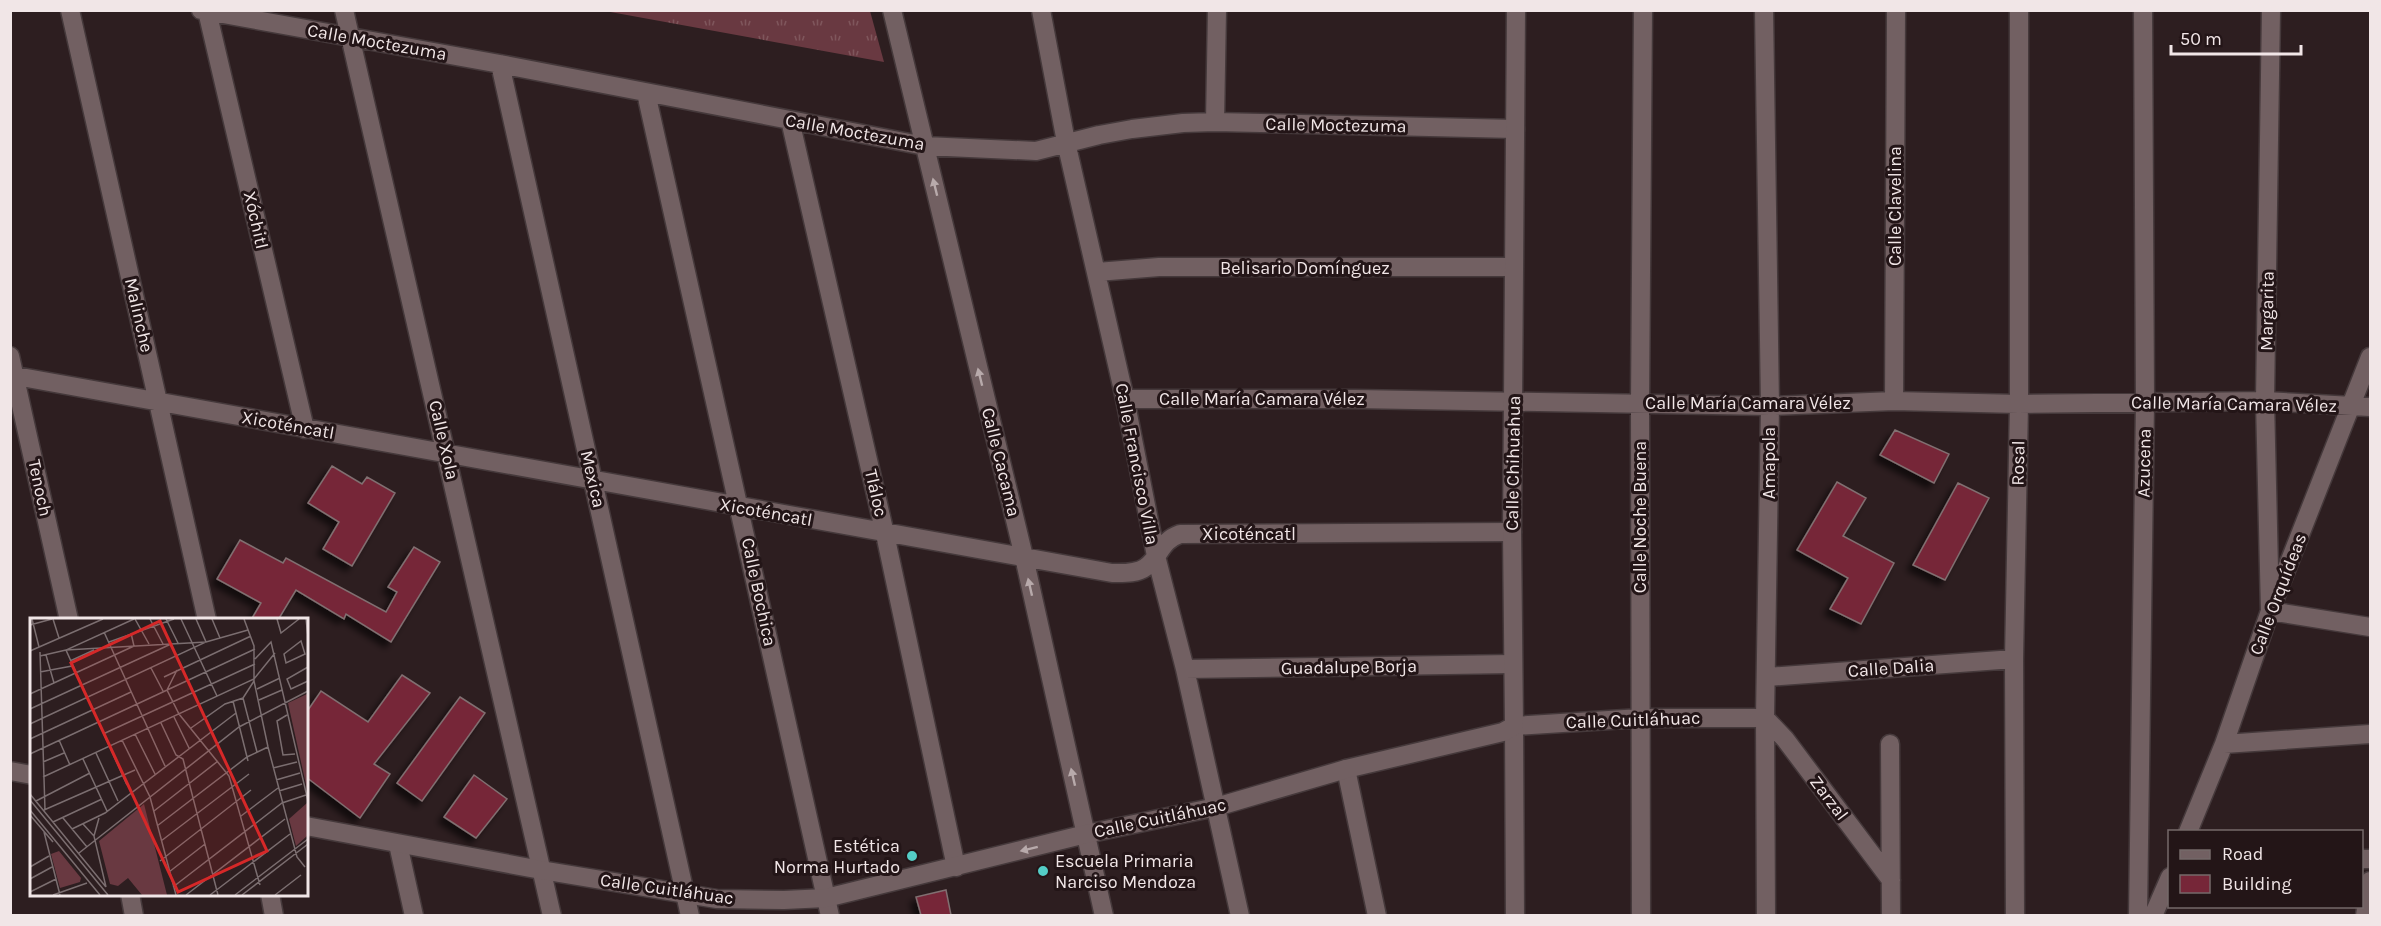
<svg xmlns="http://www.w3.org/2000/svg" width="2381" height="926" font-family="Karla,sans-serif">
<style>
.grass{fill:url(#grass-tufts)}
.building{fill:#762638;stroke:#816f71;stroke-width:1.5;filter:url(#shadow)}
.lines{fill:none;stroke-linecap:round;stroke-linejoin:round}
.minor-casing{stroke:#45393b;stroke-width:21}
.tertiary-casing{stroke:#45393b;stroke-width:21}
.minor{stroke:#726062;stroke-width:18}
.tertiary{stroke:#726062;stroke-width:18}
.oneway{fill:#b8aaab}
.poi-dot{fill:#54cdc6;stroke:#231517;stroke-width:2}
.labels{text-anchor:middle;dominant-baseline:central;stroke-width:6;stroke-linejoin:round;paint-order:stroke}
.street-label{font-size:18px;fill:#f1e6e7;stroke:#231517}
.poi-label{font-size:18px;fill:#f1e6e7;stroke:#231517;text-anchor:end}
.inset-road{fill:none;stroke:#7b6e70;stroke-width:1.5}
.view{fill:#d62828;fill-opacity:0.15;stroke:#d62828;stroke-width:3}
.inset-edge{fill:none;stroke:#f1e6e7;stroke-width:3}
</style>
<defs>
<pattern id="grass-tufts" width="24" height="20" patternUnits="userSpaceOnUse" patternTransform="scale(1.5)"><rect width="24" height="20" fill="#693941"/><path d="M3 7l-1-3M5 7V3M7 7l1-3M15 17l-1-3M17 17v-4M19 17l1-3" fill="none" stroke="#7f565c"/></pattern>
<filter id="shadow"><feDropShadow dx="-5.5" dy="5.5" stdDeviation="3" flood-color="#0009"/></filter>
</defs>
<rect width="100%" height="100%" fill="#2d1e20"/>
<path class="grass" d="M605,11H870L884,62Z"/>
<path class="building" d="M1895,430L1949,454L1934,483L1880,455Z
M332,466L362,484L367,477L395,493L352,566L323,549L339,522L308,503Z
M1837,482L1866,498L1843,536L1894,563L1861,624L1830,609L1848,578L1797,550Z
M1958,483L1989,498L1945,580L1913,565Z
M240,540L283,563L286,558L386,612L397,592L388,587L414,547L440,562L391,642L346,614L344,619L296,590L278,620H251L261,603L217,579Z
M402,675L430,693L374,764L390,774L360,818L306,777V713L321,691L368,722Z
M460,697L485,713L422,801L397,783Z
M474,775L507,799L476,838L444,817Z
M946,890L951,915H921L916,897Z"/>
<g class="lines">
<g class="minor-casing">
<path id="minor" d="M70,10L207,620
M201,10L500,64L925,146L1036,151L1099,135L1132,129L1183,123L1215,122L1515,129
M344,10L552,916
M892,10L1024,557L1104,916
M1041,10L1066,142L1125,399L1156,556L1185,669L1240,916
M1764,10L1770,406L1765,718L1766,916
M2271,10L2265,401L2270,611L2370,627
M207,11L305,429
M500,64L690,916
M646,93L830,916
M790,120L885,534L956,867
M1215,122L1217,10
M1097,272L1159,267H1513
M10,356L69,620
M10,375L1112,573C1123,573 1137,574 1146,567C1161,556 1160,541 1180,534L1512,532
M1125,399H1355L1770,406L1894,401L2019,404L2265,401L2370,407
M1894,401L1896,10
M1185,669L1512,664
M1767,677L2014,659
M1890,744L1891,916
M2224,744L2370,734
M1346,769L1377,916
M2188,832L2224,744L2270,611L2370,357
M398,844L414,916
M2362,859H2370
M130,894L134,916
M270,894L274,916
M1515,916L1514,726L1641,718H1765L1785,739L1891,880
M1641,916L1640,404L1643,10
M2015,916L2014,659L2019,404V10
M2138,916L2145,402L2143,10
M2153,916L2170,877
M2365,916L2370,881"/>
</g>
<g class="tertiary-casing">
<path id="tertiary" d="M10,771L32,775
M306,826L541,870L717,899L784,900L826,898L1086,834L1216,807L1346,769L1503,732L1514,726L1512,532L1516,10"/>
</g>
<use href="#minor" class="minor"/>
<use href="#tertiary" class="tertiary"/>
</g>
<defs><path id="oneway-solid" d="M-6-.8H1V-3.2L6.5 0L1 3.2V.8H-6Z" transform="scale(1.5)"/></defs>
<g class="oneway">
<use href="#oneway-solid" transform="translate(935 187) rotate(-104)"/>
<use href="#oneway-solid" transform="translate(980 377) rotate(-104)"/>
<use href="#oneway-solid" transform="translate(1030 587) rotate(-103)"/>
<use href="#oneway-solid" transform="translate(1073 777) rotate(-103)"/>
<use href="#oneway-solid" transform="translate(1029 849) rotate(166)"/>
</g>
<g class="poi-dot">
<circle cx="912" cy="856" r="6"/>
<circle cx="1043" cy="871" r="6"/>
</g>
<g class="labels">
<g class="street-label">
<text transform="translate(377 42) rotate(10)">Calle Moctezuma</text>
<text transform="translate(1336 125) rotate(1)">Calle Moctezuma</text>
<text transform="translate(855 132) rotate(10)">Calle Moctezuma</text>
<text transform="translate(1895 206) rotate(-90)">Calle Clavelina</text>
<text transform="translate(256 220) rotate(77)">Xóchitl</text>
<text x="1305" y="268">Belisario Domínguez</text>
<text transform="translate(2267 311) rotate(-89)">Margarita</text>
<text transform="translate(139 315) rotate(77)">Malinche</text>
<text x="1262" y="399">Calle María Camara Vélez</text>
<text x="1748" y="403">Calle María Camara Vélez</text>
<text transform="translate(2234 404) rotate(1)">Calle María Camara Vélez</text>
<text transform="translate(288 425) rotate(10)">Xicoténcatl</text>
<text transform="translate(444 440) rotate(77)">Calle Xola</text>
<text transform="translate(1001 462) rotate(76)">Calle Cacama</text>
<text transform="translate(1513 463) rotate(-89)">Calle Chihuahua</text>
<text transform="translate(1769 463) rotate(-90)">Amapola</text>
<text transform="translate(2018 463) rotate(-89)">Rosal</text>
<text transform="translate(2144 463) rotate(-89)">Azucena</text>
<text transform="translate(1137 464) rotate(79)">Calle Francisco Villa</text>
<text transform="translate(593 479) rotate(77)">Mexica</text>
<text transform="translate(40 488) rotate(78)">Tenoch</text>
<text transform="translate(876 493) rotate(77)">Tláloc</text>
<text transform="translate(766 512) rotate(10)">Xicoténcatl</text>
<text transform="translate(1640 517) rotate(-90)">Calle Noche Buena</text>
<text x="1249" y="534">Xicoténcatl</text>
<text transform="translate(759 592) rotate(78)">Calle Bochica</text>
<text transform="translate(2278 594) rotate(-69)">Calle Orquídeas</text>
<text transform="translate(1349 667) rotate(-1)">Guadalupe Borja</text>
<text transform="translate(1891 668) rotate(-4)">Calle Dalia</text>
<text transform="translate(1633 720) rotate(-2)">Calle Cuitláhuac</text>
<text transform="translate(1829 798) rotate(53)">Zarzal</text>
<text transform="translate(1160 818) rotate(-12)">Calle Cuitláhuac</text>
<text transform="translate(667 889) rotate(8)">Calle Cuitláhuac</text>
</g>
<g class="poi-label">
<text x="900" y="846">Estética<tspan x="900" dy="21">Norma Hurtado</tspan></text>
<text x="1055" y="861" text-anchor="start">Escuela Primaria<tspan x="1055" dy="21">Narciso Mendoza</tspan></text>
</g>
</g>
<g transform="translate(30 618)">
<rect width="278" height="278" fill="#2d1e20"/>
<path d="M277,76V171L258,85ZM277,185V218L266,228L259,201ZM114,186L137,277H112L98,260L88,268L80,266L69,223ZM29,233L51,260L50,264L30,270L21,236Z" fill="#693941"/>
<path class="inset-road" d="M2,1L9,29M23,1L29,20M105,1L119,26M120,1L133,26M136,1L148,25M151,1L187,78M182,1L190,20M214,1L224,28V63L238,129L267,239L275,249M247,1L251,15L269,1M276,1L278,19M0,7L22,1M74,14L135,148M271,23L275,36L256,45L254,36ZM79,24L144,1M0,33L73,1M10,34L15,192M16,37L24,65M10,38L36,32L176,24L218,12M225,41L241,24L278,183M40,43L64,32M278,49L257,61L261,71L278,63M121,50L133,73M147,52L137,72L149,96L199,158L230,267M10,54L42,48M134,59L221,18M227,71L250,60M0,76L104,28L101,15M213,80L227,134M229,82L252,72M203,83L218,143M0,91L141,26M257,97L247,103L253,137L265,136M144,99L159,130M131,105L146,137L153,141L188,277M0,106L176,24L166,1M161,110L195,86L213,80L224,63M73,116L225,46M105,116L125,156M0,121L101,74M29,122L40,147M92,122L120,179L146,277M66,135L88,183M0,136L225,31M53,141L77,193M13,144L34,135M243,150L267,144M13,159L224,61L245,35M246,162L270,155M97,167L36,32L104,1M249,173L272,166M0,176L76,269M0,182L78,277M6,183L60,155M0,192L70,277M14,192L105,152M124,193L188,143M0,197L23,224M211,198L248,170M33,200L57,229M23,204L72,181M53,206L64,218L76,269M127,208L217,139L238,129M42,211L75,195L206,95M14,214L30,277M64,218L69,200M131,223L219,156M49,235L209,109L278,73M130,243L221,172M0,249L19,238M139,254L175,226M0,261L22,249M143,269L252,185L276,177M0,274L26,261M23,277L57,265M156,277L255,201M180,277L260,216M205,277L278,221M212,277L278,226M245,277L271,257"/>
<path class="view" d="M130,3L237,233L148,274L41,45Z"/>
<rect width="278" height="278" class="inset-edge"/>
</g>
<rect width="2381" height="926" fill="none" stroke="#f1e6e7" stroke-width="24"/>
<rect x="2168" y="830" width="195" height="78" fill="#231517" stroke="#75696a" stroke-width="1.5"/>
<rect x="2180" y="850" width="30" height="9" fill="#726062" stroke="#75696a" stroke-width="1.5"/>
<text x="2222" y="860" font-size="18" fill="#f1e6e7">Road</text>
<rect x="2180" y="875" width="30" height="18" fill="#762638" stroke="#75696a" stroke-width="1.5"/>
<text x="2222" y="890" font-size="18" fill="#f1e6e7">Building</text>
<path d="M2171 45v9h130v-9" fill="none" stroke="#f1e6e7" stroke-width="3"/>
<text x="2180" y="45" font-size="18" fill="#f1e6e7" stroke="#231517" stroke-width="4.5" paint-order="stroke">50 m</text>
</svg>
